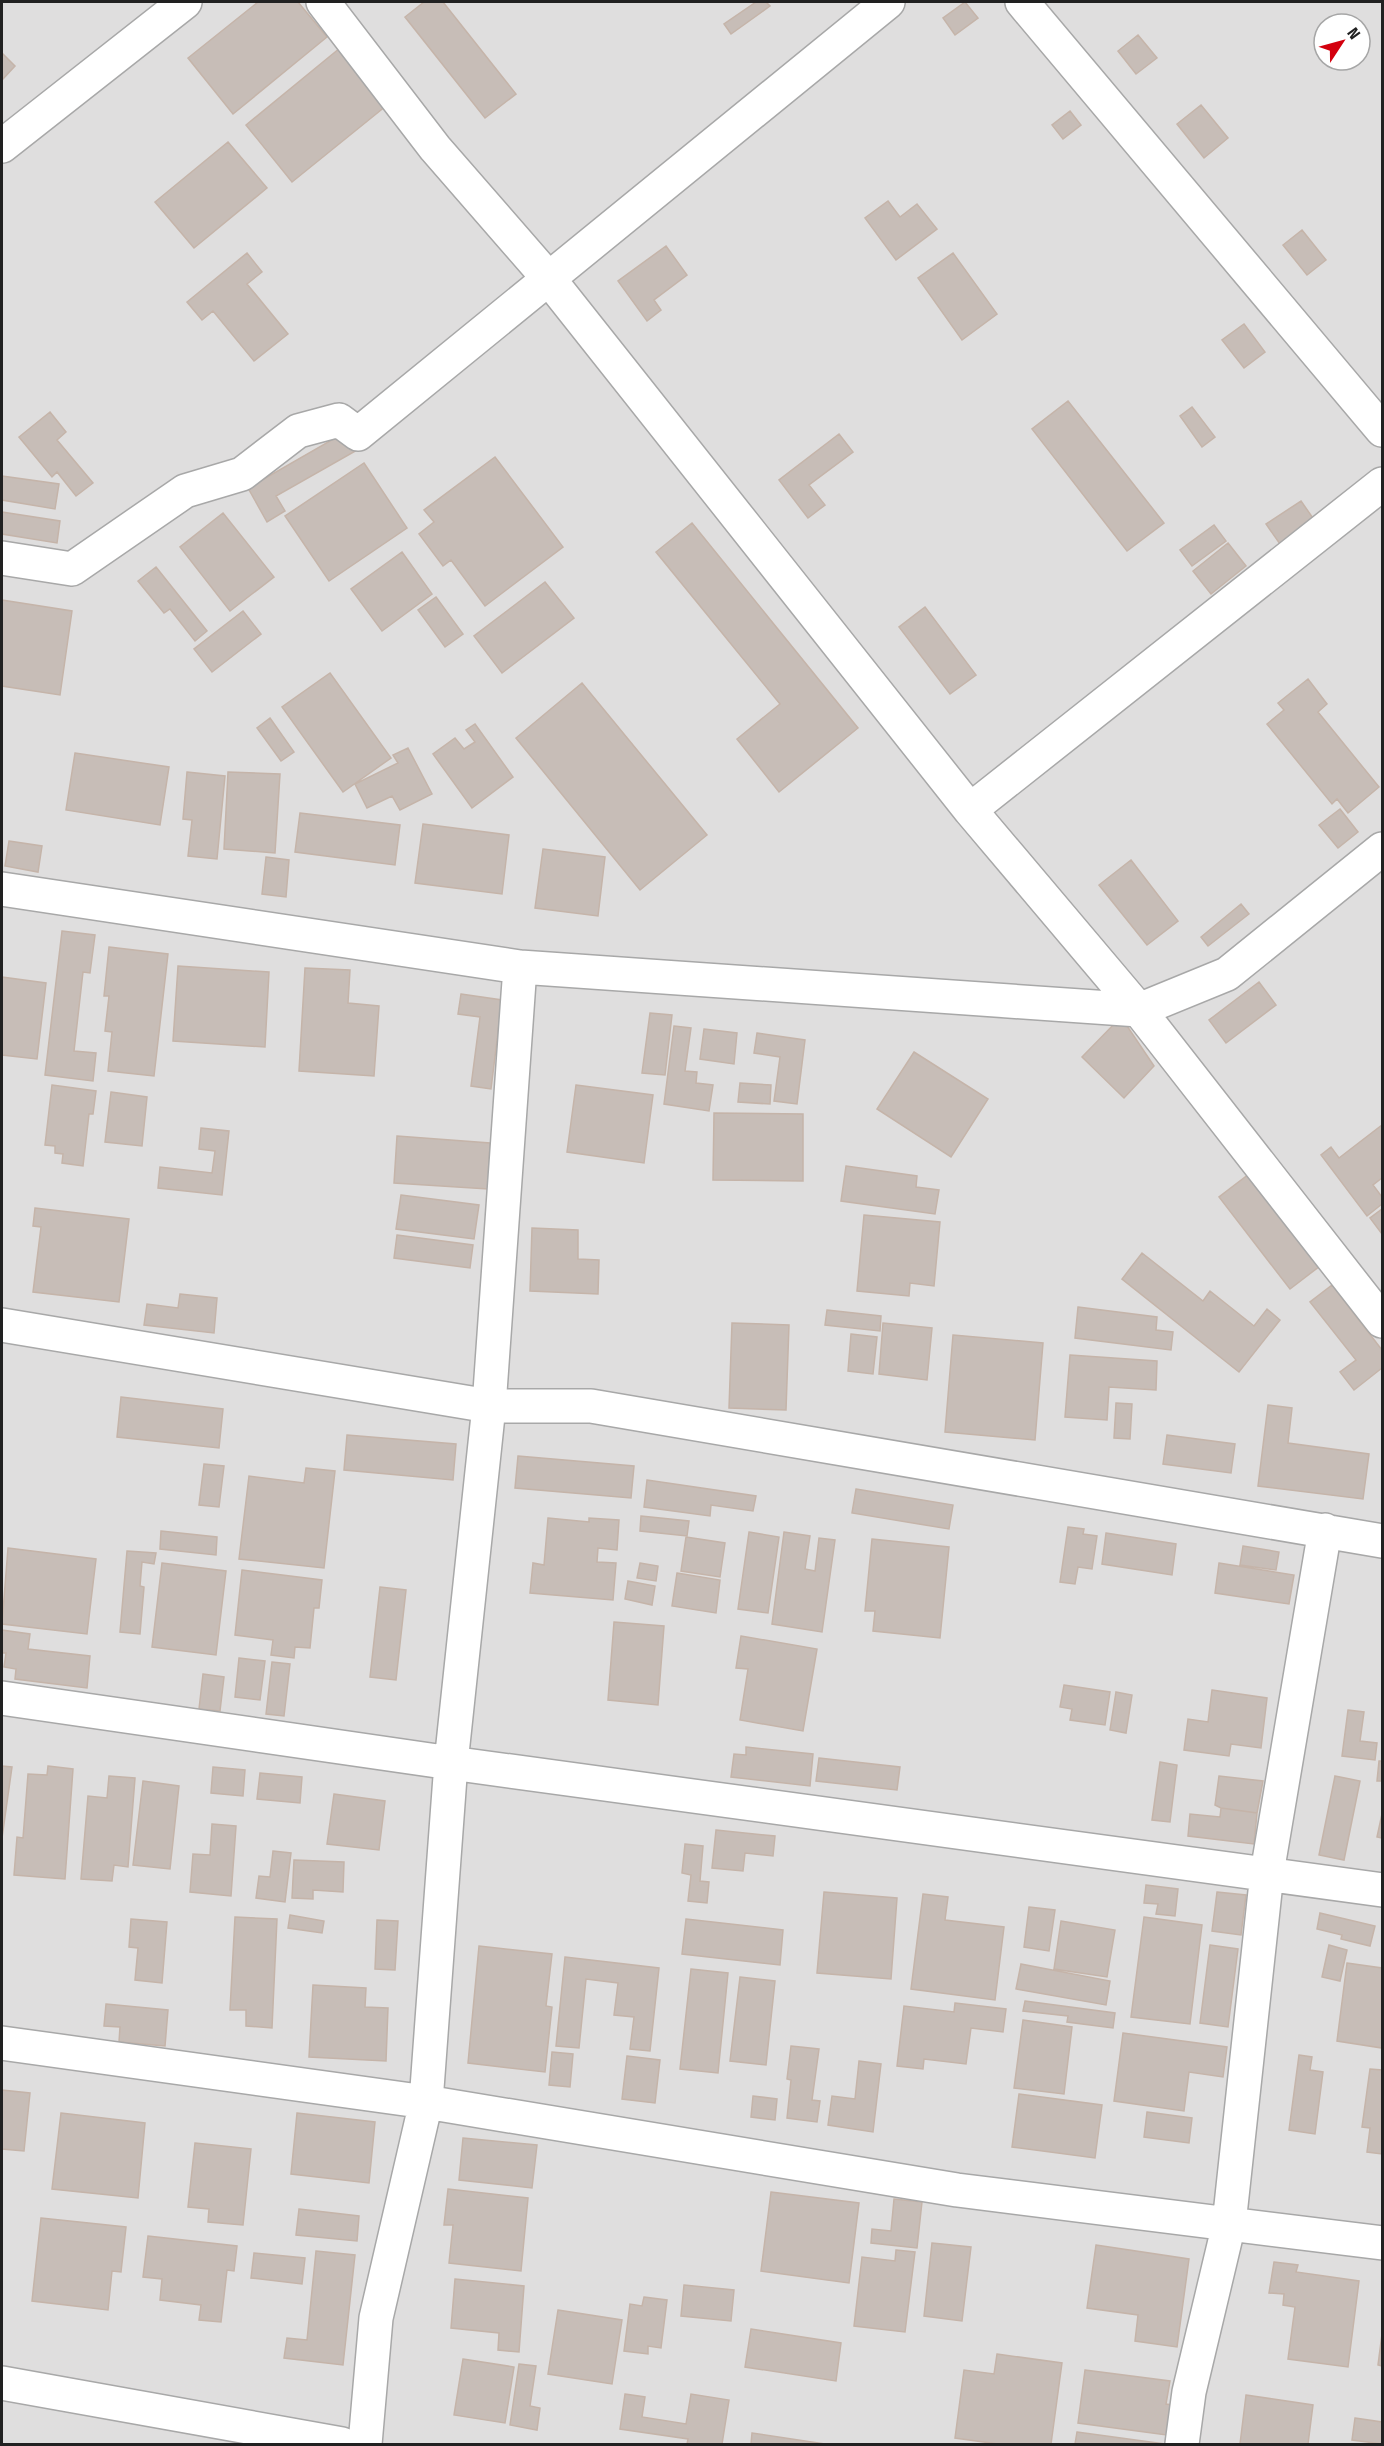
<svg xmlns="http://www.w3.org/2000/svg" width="1384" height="2446" font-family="'Fira Sans Condensed',sans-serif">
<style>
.residential{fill:#dfdede;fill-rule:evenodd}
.building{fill:#c7bdb7;stroke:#c5b4a9;stroke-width:1.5}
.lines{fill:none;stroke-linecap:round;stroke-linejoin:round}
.minor-casing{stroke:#a8a8a8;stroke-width:36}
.minor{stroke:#fff;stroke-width:33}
</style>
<rect width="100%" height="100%" fill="#f2eee8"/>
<path class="residential" d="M2,2H1382V2444H2ZM1324,24H1360V60H1324Z"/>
<path class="building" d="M258,2H298L327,37L233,114L188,58Z
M424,2H443L516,94L485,118L405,17Z
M756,2H766L770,6L731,34L724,24Z
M965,2L978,18L955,35L943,18Z
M1138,35L1157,58L1136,74L1118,51Z
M340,48L386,106L292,182L246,125Z
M2,53L15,66L2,80Z
M1201,105L1228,138L1204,158L1177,124Z
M1070,111L1081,125L1063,139L1052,125Z
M228,142L267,188L194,248L155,202Z
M888,201L900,217L917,204L937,229L896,260L865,218Z
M1302,230L1326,260L1307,275L1283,245Z
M666,246L687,275L654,300L661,310L647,321L618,281Z
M247,253L262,272L247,284L288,334L254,361L213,311L202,320L187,302Z
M953,253L997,314L962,340L918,278Z
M1244,324L1265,352L1244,368L1222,340Z
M1068,401L1164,523L1127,551L1032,429Z
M1192,407L1215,437L1202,447L1180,416Z
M50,412L66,432L57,440L93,483L76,496L57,472L52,477L19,437Z
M349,430L359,449L276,496L285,511L267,522L248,488Z
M839,434L853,452L809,485L825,505L808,518L779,480Z
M495,457L563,547L485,606L451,560L443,566L419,534L434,522L424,510Z
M364,463L407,528L329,581L285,516Z
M2,476L59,484L55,509L2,500Z
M1301,501L1315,521L1280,544L1266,524Z
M2,512L60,521L57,543L2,534Z
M223,513L274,577L230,611L180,547Z
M692,523L858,728L779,792L737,739L780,704L656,552Z
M1214,525L1226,541L1192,566L1180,550Z
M1228,543L1246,566L1211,594L1193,571Z
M402,552L432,594L382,631L351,589Z
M156,567L207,631L195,641L170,609L164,613L138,581Z
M545,582L574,618L502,673L474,636Z
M436,597L463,634L445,647L418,610Z
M2,600L72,611L60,695L2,686Z
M925,607L976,675L950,694L899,627Z
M243,611L261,634L212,672L194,649Z
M330,673L391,758L343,792L282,707Z
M1308,679L1327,704L1318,712L1379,787L1348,813L1337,799L1332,804L1267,724L1284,710L1278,703Z
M582,683L707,835L640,890L516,738Z
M270,718L294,752L281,761L257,728Z
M475,724L513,777L472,808L433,754L455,738L464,749L475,742L466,730Z
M408,748L432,794L400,810L392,796L367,808L355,784L398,763L393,755Z
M75,753L169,767L160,825L66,810Z
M187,772L225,776L217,859L188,856L192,820L183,819Z
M228,772L280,774L275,853L224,849Z
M1340,809L1358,832L1338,848L1319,825Z
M300,813L400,825L395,865L295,852Z
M423,824L509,835L502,894L415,883Z
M9,841L42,846L38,872L5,866Z
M543,849L605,857L598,916L535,908Z
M266,857L289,860L286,897L262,894Z
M1131,860L1178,921L1147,945L1099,885Z
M1241,904L1249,914L1208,946L1201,937Z
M62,931L95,935L90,973L83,972L74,1051L96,1053L93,1081L45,1075Z
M109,947L168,954L154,1076L108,1071L112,1032L105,1031L109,996H104Z
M178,966L269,972L265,1047L173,1041Z
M305,968L350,970L348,1003L379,1006L374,1076L299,1071Z
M2,977L46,983L37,1059L2,1055Z
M1259,982L1276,1005L1226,1043L1209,1020Z
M461,994L502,1000L491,1089L471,1086L480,1017L458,1014Z
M650,1013L672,1015L665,1075L642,1073Z
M1121,1017L1154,1066L1124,1098L1082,1057Z
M674,1026L691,1028L685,1071L697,1072L696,1083L713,1085L709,1111L664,1104Z
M704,1029L737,1033L734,1064L700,1059Z
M757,1033L805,1040L797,1104L774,1101L780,1057L754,1053Z
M914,1052L988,1099L951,1157L877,1109Z
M740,1083L771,1085L770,1104L738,1102Z
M52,1085L96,1091L93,1114H89L83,1166L62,1163L63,1154L55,1153V1146L45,1145Z
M576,1085L653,1095L644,1163L567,1152Z
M111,1092L147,1097L142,1146L105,1142Z
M714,1113L803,1114V1181L713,1180Z
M1382,1125V1178L1373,1185L1382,1197V1204L1367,1216L1321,1155L1331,1147L1339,1158Z
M201,1128L229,1131L222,1195L158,1188L160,1167L212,1173L215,1151L199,1149Z
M397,1136L490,1143L488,1189L394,1183Z
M846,1166L917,1176L916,1187L939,1190L935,1214L841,1201Z
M1249,1174L1320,1266L1290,1289L1219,1197Z
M401,1195L479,1205L474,1239L396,1229Z
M35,1208L129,1219L119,1302L33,1292L41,1227L33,1226Z
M1382,1209V1234L1370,1218Z
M864,1215L940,1222L934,1286L910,1283L909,1296L857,1291Z
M532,1228L578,1230V1259L599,1260L598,1294L530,1291Z
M397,1235L473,1245L470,1268L394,1258Z
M1142,1253L1203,1301L1210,1291L1254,1326L1267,1309L1280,1320L1239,1372L1122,1279Z
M1332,1285L1382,1350V1368L1354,1390L1340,1372L1356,1360L1310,1302Z
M180,1294L217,1298L214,1333L144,1325L147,1304L178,1308Z
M1078,1307L1157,1317L1156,1330L1173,1332L1171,1350L1075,1338Z
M827,1310L881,1316L880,1331L825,1325Z
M732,1323L789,1325L786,1410L729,1408Z
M883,1323L932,1328L927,1380L879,1374Z
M851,1334L877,1337L873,1374L848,1371Z
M953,1335L1043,1343L1035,1440L945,1432Z
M1070,1355L1157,1361L1156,1390L1109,1387L1107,1420L1065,1417Z
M121,1397L223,1409L219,1448L117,1437Z
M1116,1403L1132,1404L1130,1439L1114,1438Z
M1268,1405L1292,1408L1288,1443L1369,1454L1363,1499L1258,1486Z
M347,1435L456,1444L453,1480L344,1470Z
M1167,1435L1235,1444L1231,1473L1163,1464Z
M518,1456L634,1466L631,1498L515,1488Z
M204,1464L224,1466L219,1507L199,1505Z
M306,1468L335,1471L324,1568L239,1559L249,1476L304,1483Z
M647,1480L756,1496L753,1511L711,1505L710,1516L644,1507Z
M856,1489L953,1505L949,1529L852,1513Z
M641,1516L689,1521L687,1536L640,1531Z
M548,1518L589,1522V1518L619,1520L617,1550L598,1548L597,1562L616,1563L613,1600L530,1593L533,1563L544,1565Z
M1068,1527L1084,1529L1083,1534L1097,1536L1092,1569L1078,1567L1075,1584L1060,1582Z
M161,1531L217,1537L216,1555L160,1549Z
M749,1532L779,1537L768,1613L738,1609Z
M784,1532L810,1536L805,1569L815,1571L819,1538L835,1540L822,1632L772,1624Z
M1106,1533L1176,1544L1172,1575L1102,1564Z
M686,1537L725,1543L720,1577L681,1571Z
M872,1539L949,1547L940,1638L873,1631L875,1611H865Z
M1243,1546L1279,1552L1276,1570L1240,1565Z
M8,1548L96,1559L87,1634L2,1624Z
M127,1551L156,1553L154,1564L142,1562L140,1586L144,1587L140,1634L120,1632Z
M162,1563L226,1571L216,1655L152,1647Z
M640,1563L658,1566L656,1581L637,1578Z
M1219,1563L1294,1575L1289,1604L1215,1593Z
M242,1570L322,1580L319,1608H314L310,1648L295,1647L294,1658L271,1655L273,1640L235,1635Z
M677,1573L720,1580L716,1613L672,1606Z
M628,1581L655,1586L652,1605L625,1599Z
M380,1587L406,1590L396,1680L370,1677Z
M614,1622L664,1626L658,1705L608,1700Z
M2,1630L30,1634L28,1649L90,1656L87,1688L15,1679L16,1669L4,1667L6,1653H2Z
M741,1636L817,1649L803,1731L740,1720L748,1669L736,1668Z
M239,1658L265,1661L260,1700L235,1697Z
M272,1662L290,1664L284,1716L266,1714Z
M203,1674L224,1677L220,1711L199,1709Z
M1064,1685L1110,1692L1105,1725L1070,1720L1072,1709L1060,1707Z
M1212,1690L1267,1698L1261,1748L1231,1744L1229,1756L1184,1750L1188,1719L1208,1722Z
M1116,1692L1132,1695L1126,1733L1110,1730Z
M1348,1710L1364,1712L1360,1741L1377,1743L1375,1760L1342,1756Z
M746,1747L813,1754L810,1786L731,1777L734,1754L746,1755Z
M819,1758L900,1767L897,1790L816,1781Z
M1379,1761H1382V1781H1377Z
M1160,1762L1177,1765L1170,1822L1152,1820Z
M2,1766L12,1767L2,1838Z
M48,1766L73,1769L65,1879L14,1875L17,1837L23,1838L28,1774L47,1775Z
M213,1767L245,1770L243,1796L211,1793Z
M260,1773L302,1777L300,1803L257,1799Z
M109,1776L135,1778L128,1867L114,1865L112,1881L81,1879L88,1796L107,1798Z
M1219,1776L1263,1781L1257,1813L1221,1808L1215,1805Z
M1335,1776L1360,1781L1344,1860L1319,1855Z
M143,1781L179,1786L170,1869L133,1865Z
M334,1794L385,1801L379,1850L327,1844Z
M1221,1808L1257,1813L1254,1844L1188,1836L1190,1814L1220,1817Z
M1382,1814V1838L1377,1837Z
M212,1824L236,1826L231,1896L190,1892L193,1854L210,1855Z
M716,1830L775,1836L773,1856L745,1853L743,1871L712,1868Z
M685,1844L703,1846L700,1881L709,1882L707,1903L688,1901L691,1875L682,1873Z
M273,1851L291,1853L285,1902L256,1898L259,1876L270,1877Z
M294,1860L344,1862L343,1892L313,1890V1899L292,1898Z
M1146,1885L1178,1889L1175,1916L1156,1914L1158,1904L1144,1903Z
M824,1892L897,1898L891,1979L817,1973Z
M1217,1892L1246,1895L1241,1935L1212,1931Z
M923,1894L948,1897L945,1920L1004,1927L995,2000L911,1989Z
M1029,1907L1055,1910L1049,1951L1024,1947Z
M1320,1913L1375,1926L1370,1946L1341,1939L1342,1935L1317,1929Z
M290,1915L324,1921L322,1933L288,1928Z
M235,1917L277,1919L272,2028L246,2026V2010H230Z
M1144,1917L1202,1925L1190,2024L1131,2017Z
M131,1919L167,1922L162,1983L135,1980L138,1948L129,1947Z
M686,1919L783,1930L780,1965L682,1954Z
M377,1920L398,1921L395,1970L375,1969Z
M1061,1921L1115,1930L1107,1977L1054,1969Z
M1210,1945L1238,1949L1228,2027L1200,2023Z
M1329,1945L1347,1950L1340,1981L1322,1977Z
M479,1946L552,1954L546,2006L552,2007L545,2072L468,2063Z
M565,1957L659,1968L650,2051L630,2049L634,2017L614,2015L618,1983L586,1979L579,2048L556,2046Z
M1347,1963L1382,1968V2048L1337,2041Z
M1021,1964L1110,1981L1106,2005L1016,1989Z
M691,1969L728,1973L718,2073L680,2069Z
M740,1977L775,1981L766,2065L730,2061Z
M313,1985L366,1988L365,2007L388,2008L386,2061L309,2057Z
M1025,2001L1115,2013L1113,2028L1067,2022L1068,2016L1023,2011Z
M955,2003L1006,2009L1003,2032L971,2028L966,2064L924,2059L923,2069L897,2066L904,2006L954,2012Z
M106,2004L168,2010L165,2046L119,2042L120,2027L104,2026Z
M1023,2020L1072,2027L1064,2094L1014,2088Z
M1123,2033L1227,2047L1223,2077L1189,2072L1184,2111L1114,2101Z
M791,2046L819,2049L812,2100L820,2101L817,2122L787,2118L791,2080L787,2079Z
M552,2052L573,2054L570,2087L549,2085Z
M1299,2055L1312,2057L1310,2070L1323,2072L1315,2134L1289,2130Z
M627,2056L660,2060L655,2103L622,2099Z
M859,2061L881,2064L873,2132L828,2125L832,2096L855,2099Z
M1370,2069L1382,2070V2154L1367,2152L1370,2128L1362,2127Z
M2,2090L30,2093L24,2151L2,2149Z
M1019,2094L1102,2105L1095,2158L1012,2147Z
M753,2096L777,2099L775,2120L751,2117Z
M1147,2112L1192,2118L1189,2143L1144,2137Z
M61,2113L145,2123L138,2198L52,2189Z
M297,2113L375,2122L369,2183L291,2174Z
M463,2138L537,2145L532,2188L459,2180Z
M195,2143L251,2149L243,2225L208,2222L209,2209L188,2207Z
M448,2189L528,2198L521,2271L449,2263L453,2225H444Z
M771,2192L859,2203L849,2283L761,2271Z
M894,2199L922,2202L917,2248L871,2243L872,2229L891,2231Z
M299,2209L359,2216L357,2241L296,2235Z
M41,2218L126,2227L121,2272L112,2271L108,2310L32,2301Z
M148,2236L237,2246L234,2271L227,2270L221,2322L199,2320L201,2305L160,2300L162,2279L143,2277Z
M932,2243L971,2247L962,2321L924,2316Z
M1096,2245L1189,2259L1177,2347L1135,2341L1138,2315L1087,2308Z
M896,2250L915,2252L905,2332L854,2326L862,2257L895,2261Z
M316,2251L355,2255L343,2365L284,2358L287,2338L307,2340Z
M254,2253L305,2258L302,2284L251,2278Z
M1274,2262L1298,2265L1296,2272L1359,2281L1348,2367L1288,2359L1295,2307L1283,2305L1284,2294L1269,2293Z
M455,2279L524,2286L519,2352L498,2350L499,2333L451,2328Z
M684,2285L734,2290L731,2321L681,2316Z
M644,2297L667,2300L661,2348L648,2346V2354L624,2351L630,2304L642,2306Z
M558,2310L622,2320L612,2384L548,2374Z
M751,2329L841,2343L836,2381L745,2367Z
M1382,2334V2366L1378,2365Z
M997,2354L1062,2363L1051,2444H998L955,2438L964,2370L994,2374Z
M463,2359L514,2367L505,2423L454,2415Z
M519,2364L536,2366L530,2406L540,2408L537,2430L510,2425Z
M1085,2370L1170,2381L1166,2404L1179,2406L1174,2436L1078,2423Z
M625,2394L645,2397L642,2417L686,2424L691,2394L729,2400L722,2444H687L688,2439L620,2429Z
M1246,2395L1313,2405L1308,2444H1240Z
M1355,2418L1382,2422V2444L1352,2440Z
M1077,2432L1165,2444H1075Z
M752,2433L825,2444H751Z"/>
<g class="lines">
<g class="minor-casing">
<path id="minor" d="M323,2L435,148L549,279L970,810L1139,1010L1382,1321
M1022,2L1382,430
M2,146L185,2
M2,558L72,569L185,491L242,474L298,431L339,420L358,434L888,2
M970,810L1382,484
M2,889L520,967L1139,1010L1227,974L1382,849
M2,1325L489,1406H591L1382,1541
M2,1698L451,1763L1382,1890
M2,2043L426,2102L957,2190L1382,2243
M2,2383L342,2444
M365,2444L376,2318L426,2102L451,1763L489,1406L520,967
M1182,2444L1189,2392L1229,2224L1267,1873L1325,1530"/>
</g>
<use href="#minor" class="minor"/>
</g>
<rect width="1384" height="2446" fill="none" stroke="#212121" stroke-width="6"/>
<g transform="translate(1342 42) rotate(54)"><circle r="28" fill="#ffffff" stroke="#a6a6a6" stroke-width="1.5"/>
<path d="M0-4.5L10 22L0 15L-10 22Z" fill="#d3000e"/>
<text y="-9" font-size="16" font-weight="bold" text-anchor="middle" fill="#212121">N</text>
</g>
</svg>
